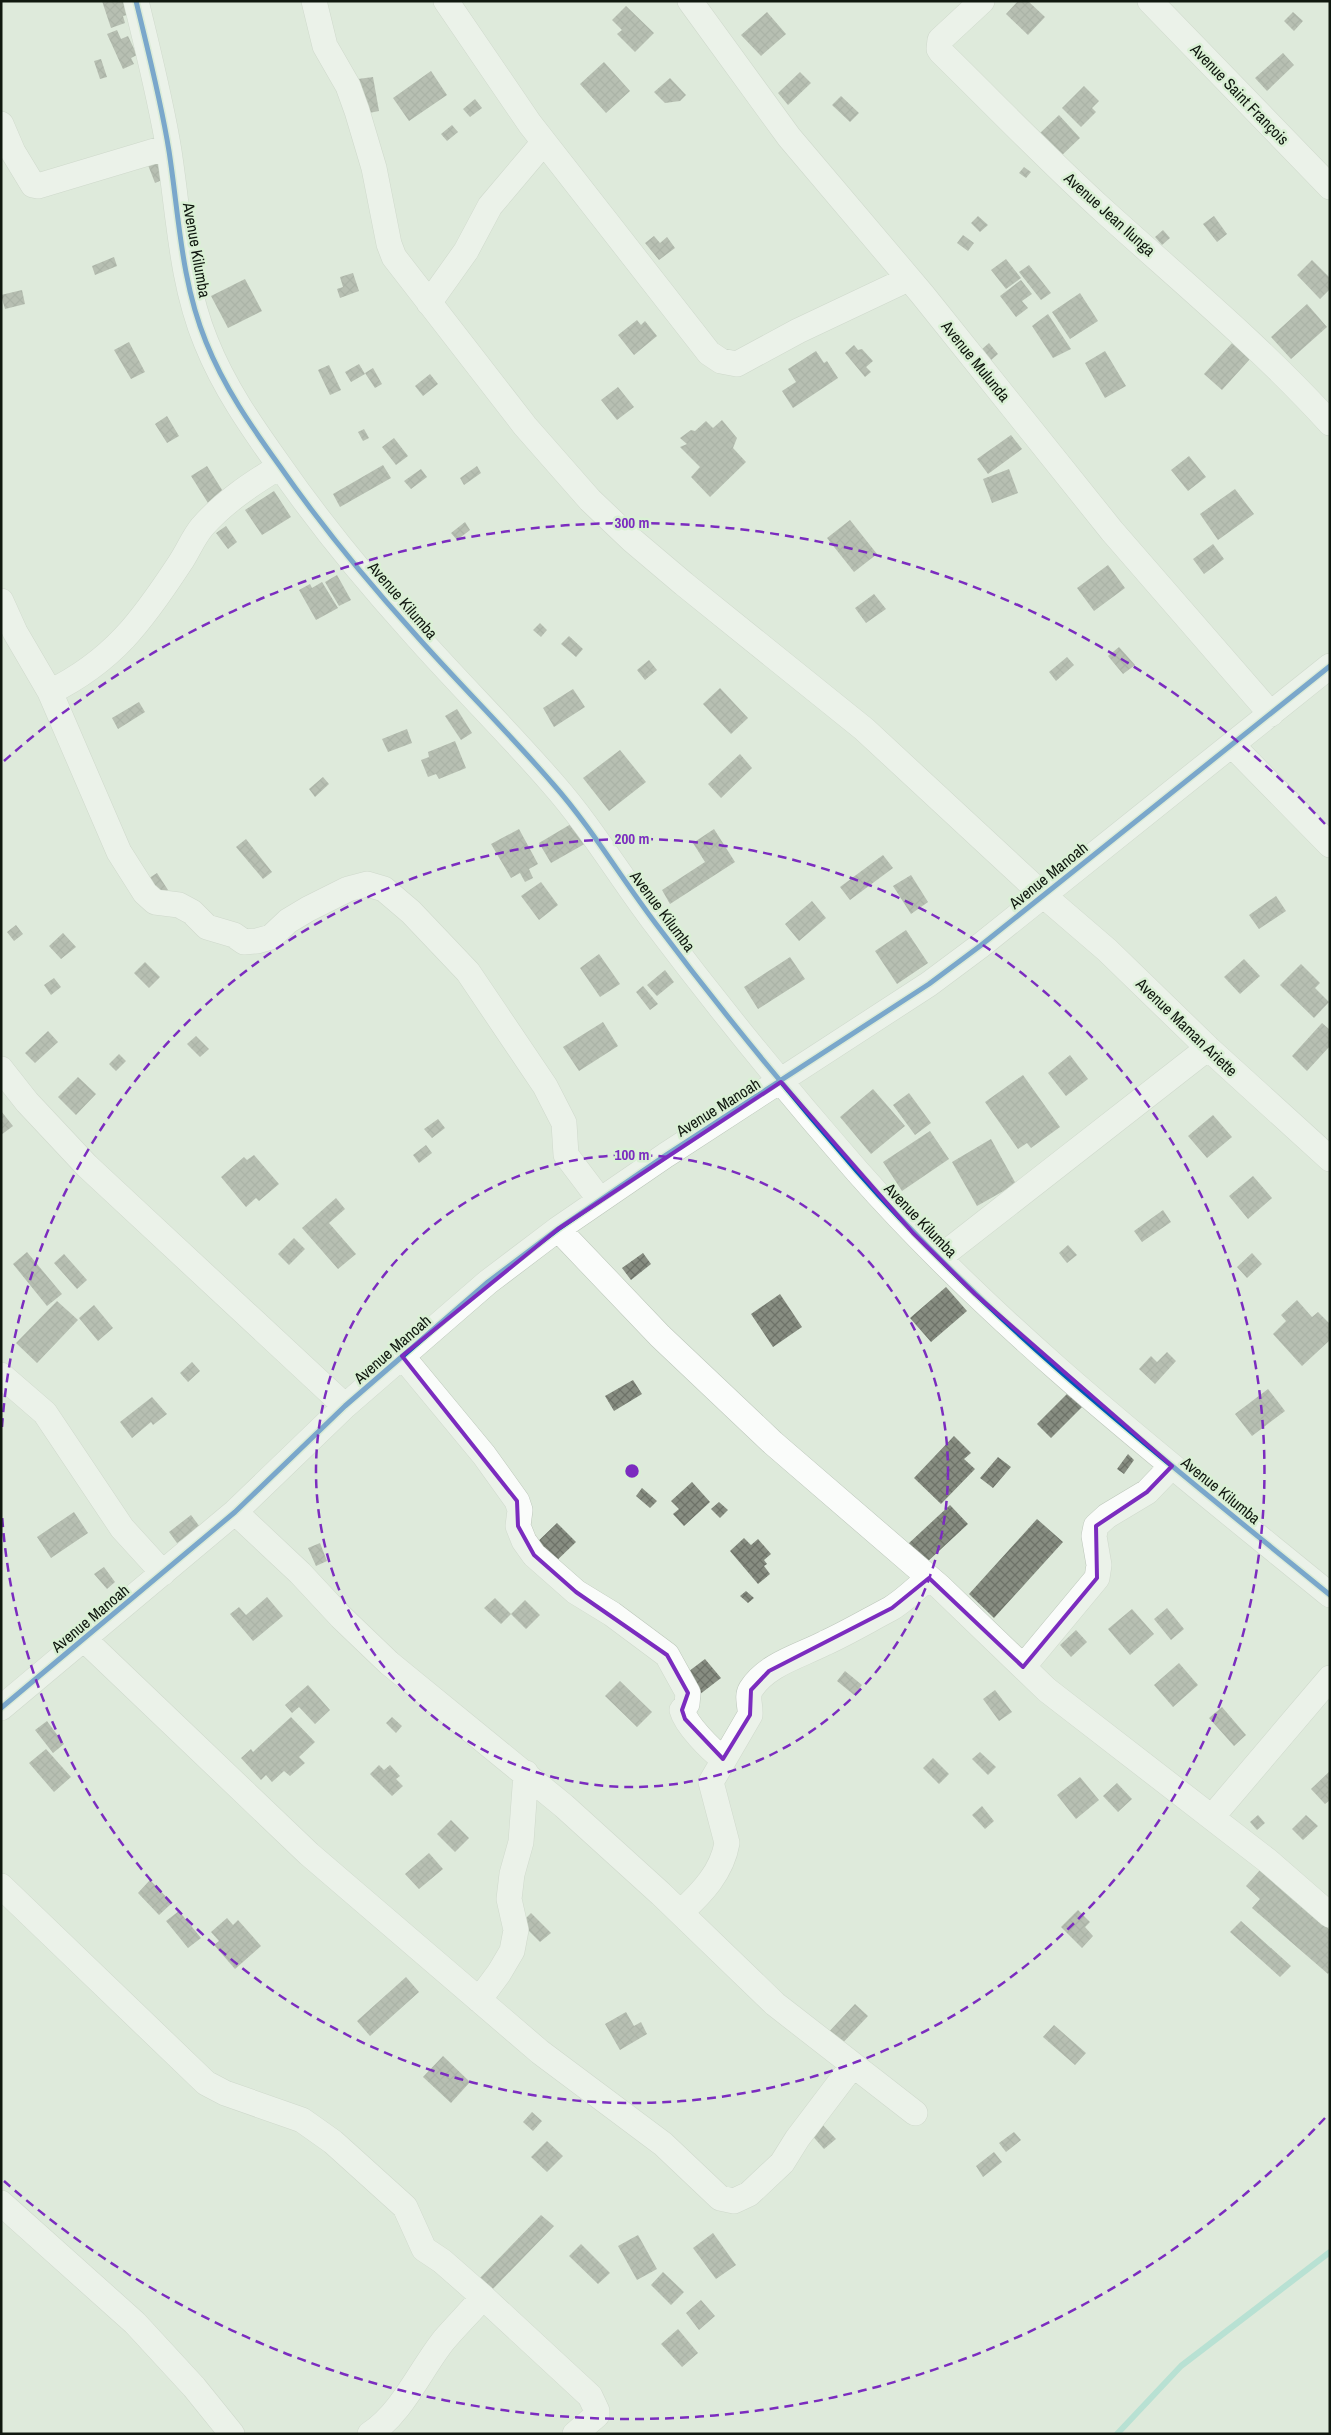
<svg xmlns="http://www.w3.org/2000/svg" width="1331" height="2435" font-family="'Archivo Narrow',sans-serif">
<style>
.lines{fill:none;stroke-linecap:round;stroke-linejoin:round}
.stream{stroke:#8ad7c9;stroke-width:6}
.building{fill:url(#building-cross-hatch)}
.minor-casing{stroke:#bcc6ba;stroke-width:26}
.minor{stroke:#fafcfa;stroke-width:25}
.cycleway-casing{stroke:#daf0d5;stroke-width:8}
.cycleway{stroke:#0057b8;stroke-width:5}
.marked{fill:none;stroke:#7b2cbf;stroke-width:4;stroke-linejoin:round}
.ring{fill:none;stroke:#7b2cbf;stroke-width:2.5;stroke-dasharray:9 6}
.labels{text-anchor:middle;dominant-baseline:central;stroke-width:5;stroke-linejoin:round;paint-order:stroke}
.street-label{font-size:16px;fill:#10180f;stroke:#daf0d5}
.centre{fill:#7b2cbf;stroke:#daf0d5;stroke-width:2.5}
.ring-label{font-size:15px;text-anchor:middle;font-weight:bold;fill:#7b2cbf;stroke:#daf0d5;stroke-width:5;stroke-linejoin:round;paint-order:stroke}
</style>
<defs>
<pattern id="building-cross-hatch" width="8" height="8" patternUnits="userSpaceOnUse" patternTransform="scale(1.25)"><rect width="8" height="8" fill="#878d81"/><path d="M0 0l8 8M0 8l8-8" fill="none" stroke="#6d7268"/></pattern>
</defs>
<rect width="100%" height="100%" fill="#deeadb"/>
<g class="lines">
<path class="stream" d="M1117,2434L1181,2366L1330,2252"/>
</g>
<path class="building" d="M102,1H123L127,15L123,16L125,23L111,28Z
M1018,1H1028L1045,17L1028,35L1006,14Z
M626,6L654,33L635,52L617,34L622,30L612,20Z
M767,12L786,34L761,56L741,35Z
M1293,12L1303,21L1294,31L1284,21Z
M117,30L121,39L128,36L137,55L131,58L134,64L123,69L107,34Z
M1283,53L1294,65L1267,91L1255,78Z
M101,59L107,77L100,79L94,61Z
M604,62L630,91L606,113L580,84Z
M431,71L447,95L409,121L393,98Z
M800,72L811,83L788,105L778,93Z
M373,77L379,111L364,114L358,79Z
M670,78L686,95L680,101L665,103L654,92Z
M1084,86L1099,101L1092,108L1096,112L1081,127L1062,108Z
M841,96L859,113L850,122L832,105Z
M475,99L482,108L470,117L463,109Z
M1059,115L1080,138L1060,157L1039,134Z
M452,125L458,132L447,141L441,134Z
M160,160L167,178L155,183L148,165Z
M1024,167L1031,172L1026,178L1019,173Z
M978,216L988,225L980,232L971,223Z
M1214,216L1227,234L1217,242L1203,224Z
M1163,230L1170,238L1162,245L1155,237Z
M963,235L974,243L968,251L957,243Z
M654,236L660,243L667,237L675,248L659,260L645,243Z
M114,257L117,266L95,275L92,266Z
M1006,259L1021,278L1006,289L991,270Z
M1312,260L1330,278V289L1320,299L1297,275Z
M1029,265L1051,293L1041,300L1019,272Z
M353,273L359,291L340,298L337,289L343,287L340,277Z
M245,279L262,311L228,328L211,296Z
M1021,280L1032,294L1022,301L1028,308L1016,317L1000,296Z
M22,290L25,304L5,309L1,295Z
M1080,293L1098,321L1070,339L1052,312Z
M1307,304L1327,327L1291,359L1271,337Z
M1048,314L1071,349L1053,358L1032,326Z
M637,320L641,325L645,321L657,336L634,355L618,335Z
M129,342L145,372L131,379L114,350Z
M1233,342L1250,359L1222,390L1204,374Z
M989,343L998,354L990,361L981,350Z
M854,345L858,350L862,349L873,361L866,367L871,372L865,377L845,353Z
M816,351L824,363L827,361L838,378L793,408L782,391L796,382L788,369Z
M1105,351L1126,386L1105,398L1085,363Z
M359,364L365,374L351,382L345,372Z
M329,365L341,390L330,395L318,370Z
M373,368L382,384L375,388L365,373Z
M430,374L438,384L423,396L415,386Z
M618,387L634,407L617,420L601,400Z
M167,416L179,436L167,443L155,424Z
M722,420L737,438L733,448L746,462L710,497L691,477L700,467L680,447L687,444L680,438L691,430L695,431L706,421L713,428Z
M364,429L369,438L363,441L358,432Z
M1011,435L1022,449L988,474L977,459Z
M394,438L408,456L396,465L382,447Z
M1189,456L1206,477L1188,491L1171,470Z
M383,465L391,478L340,507L333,494Z
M207,466L224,493L208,503L191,476Z
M477,466L481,473L464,485L460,478Z
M421,469L427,477L411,489L404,481Z
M1009,469L1018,493L992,503L983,479Z
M1235,489L1254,514L1218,540L1200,514Z
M274,491L291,517L262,535L245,510Z
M850,520L877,554L854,572L827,538Z
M465,522L470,530L457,540L451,533Z
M226,526L237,542L228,549L216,533Z
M1213,544L1224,559L1204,574L1193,559Z
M1108,565L1125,588L1094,611L1077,588Z
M337,575L351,600L339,606L325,582Z
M322,582L338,608L316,620L299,590L310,584L312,588Z
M874,594L886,609L866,623L855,608Z
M540,623L547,630L541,637L533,630Z
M569,636L583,649L576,657L561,644Z
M1119,647L1135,665L1123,674L1108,656Z
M1067,657L1074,665L1056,681L1049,672Z
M649,660L657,670L645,680L637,670Z
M720,688L748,718L731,734L703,704Z
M573,689L585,707L554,727L543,708Z
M139,702L145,712L118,729L112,718Z
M457,709L472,733L461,740L445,716Z
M407,729L412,743L388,752L382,739Z
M455,741L466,768L439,779L436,774L428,777L421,760L429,757L428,752Z
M620,750L646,782L609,811L583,778Z
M740,754L752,768L721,798L708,784Z
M323,777L329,784L315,797L309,789Z
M576,821L588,842L551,863L539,843Z
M519,829L538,864L529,869L533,878L525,882L520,873L511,878L491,844Z
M714,829L735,862L670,904L662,890L705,862L693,843Z
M246,839L272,872L263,879L236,847Z
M883,855L893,868L850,900L840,887Z
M157,873L168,890L157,898L146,880Z
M911,875L928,902L911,914L893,886Z
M541,882L558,905L539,920L521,896Z
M1276,896L1286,911L1259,929L1249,915Z
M812,901L826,918L799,941L785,924Z
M16,925L23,934L14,941L7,932Z
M906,930L928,963L897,984L875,951Z
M63,933L76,947L61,959L49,946Z
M599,954L620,984L600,997L580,968Z
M790,957L805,979L758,1009L744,987Z
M1244,959L1260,976L1240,994L1224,977Z
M145,962L160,977L149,988L134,973Z
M1301,964L1320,983L1315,988L1329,1002L1314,1018L1280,985Z
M665,970L674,982L657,996L647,985Z
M54,978L61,987L51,995L44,985Z
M643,986L658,1004L650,1010L636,992Z
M603,1022L618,1046L579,1071L563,1047Z
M1322,1023L1330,1030V1046L1307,1071L1292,1056Z
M48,1031L58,1042L35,1063L25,1053Z
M196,1036L209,1049L200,1057L187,1044Z
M119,1054L126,1061L116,1071L109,1064Z
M1070,1055L1088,1079L1066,1096L1048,1073Z
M1023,1075L1060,1127L1031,1148L1027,1143L1018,1149L985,1102Z
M78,1077L96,1094L76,1115L58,1097Z
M873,1089L905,1126L871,1154L840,1117Z
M909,1093L931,1123L915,1135L893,1105Z
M1,1111L13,1126L1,1135Z
M1213,1115L1232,1137L1207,1158L1188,1136Z
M438,1119L445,1128L432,1138L424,1129Z
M930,1131L949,1159L902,1191L883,1162Z
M991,1139L1016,1184L977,1206L952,1162Z
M426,1145L432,1153L419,1163L413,1155Z
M254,1155L279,1184L259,1201L256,1198L246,1207L221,1177L244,1157L247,1160Z
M1253,1176L1272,1198L1248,1219L1229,1196Z
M336,1198L345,1209L329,1223L356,1254L338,1269L302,1228Z
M1163,1210L1171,1222L1142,1242L1134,1231Z
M294,1238L305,1249L289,1265L278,1254Z
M1068,1245L1077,1255L1067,1263L1059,1253Z
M27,1252L62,1294L47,1306L13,1264Z
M643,1253L651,1264L631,1280L622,1268Z
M1252,1253L1262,1264L1247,1278L1237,1267Z
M64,1254L87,1280L77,1289L54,1263Z
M946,1287L967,1311L931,1342L910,1318Z
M780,1294L802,1327L773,1347L751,1314Z
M1297,1300L1312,1317L1318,1312L1330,1324V1340L1302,1366L1273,1334L1286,1321L1281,1315Z
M57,1301L78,1320L37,1363L16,1343Z
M94,1305L113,1328L98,1341L79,1318Z
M1167,1352L1176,1361L1155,1384L1139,1369L1151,1356L1157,1362Z
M192,1362L200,1371L188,1382L180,1373Z
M633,1380L642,1394L614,1411L605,1396Z
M1268,1389L1285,1411L1252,1436L1235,1414Z
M1068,1393L1082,1407L1051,1438L1037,1424Z
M152,1397L167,1414L153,1425L151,1422L132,1438L120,1422Z
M954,1436L971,1453L964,1459L975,1469L941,1504L914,1478Z
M1128,1454L1134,1460L1124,1474L1117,1469Z
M998,1457L1011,1467L993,1488L980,1478Z
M692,1482L710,1502L684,1526L673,1514L679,1509L671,1501Z
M642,1488L657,1501L650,1508L636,1496Z
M719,1502L728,1510L720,1518L711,1509Z
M950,1505L968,1524L926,1563L908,1544Z
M74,1512L88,1533L51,1558L37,1537Z
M191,1515L200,1527L177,1543L169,1532Z
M1037,1519L1063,1542L994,1618L969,1594Z
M557,1523L576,1542L549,1568L530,1549Z
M744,1538L751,1545L758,1539L771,1554L764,1560L767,1564L764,1566L770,1574L758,1584L730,1551Z
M320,1543L327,1561L316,1566L308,1548Z
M104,1567L115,1582L107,1589L94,1574Z
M746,1591L754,1598L748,1603L740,1596Z
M267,1597L283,1616L253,1641L230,1614L239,1607L246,1615Z
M495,1598L511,1614L501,1624L484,1608Z
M525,1600L540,1615L526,1629L511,1614Z
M1167,1608L1184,1629L1171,1640L1154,1619Z
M1132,1609L1154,1634L1130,1655L1108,1629Z
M1076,1630L1087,1642L1071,1657L1060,1645Z
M705,1659L721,1678L695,1698L680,1678Z
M1179,1663L1198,1685L1173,1707L1154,1685Z
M845,1671L862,1685L854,1695L837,1681Z
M620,1681L652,1712L637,1727L605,1696Z
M308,1685L330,1710L315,1724L299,1707L292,1713L285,1705Z
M995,1690L1012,1712L999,1721L983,1699Z
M1222,1707L1246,1735L1234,1746L1209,1718Z
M291,1717L315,1742L299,1757L305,1763L290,1776L284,1771L272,1782L266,1775L261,1780L241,1758L251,1749L253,1752Z
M392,1717L402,1726L396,1733L386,1723Z
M47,1721L64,1744L53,1753L35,1730Z
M46,1749L71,1777L54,1792L29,1763Z
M980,1752L996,1767L988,1775L972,1759Z
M933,1758L949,1774L939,1784L923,1768Z
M379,1765L384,1770L390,1765L400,1776L396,1779L403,1786L392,1796L370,1774Z
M1330,1771V1800L1325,1804L1311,1789Z
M1080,1777L1099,1800L1076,1819L1057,1795Z
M1117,1783L1132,1799L1118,1812L1103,1796Z
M982,1806L994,1821L985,1829L972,1815Z
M1258,1815L1265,1823L1257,1830L1250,1822Z
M1306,1815L1318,1826L1303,1840L1292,1829Z
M451,1820L469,1838L455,1852L437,1834Z
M429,1853L443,1869L419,1889L405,1874Z
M1260,1870L1330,1930V1971L1328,1974L1252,1908L1260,1899L1246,1886Z
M150,1880L172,1903L159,1915L138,1893Z
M1078,1910L1090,1922L1085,1927L1093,1936L1082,1948L1061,1927Z
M179,1911L201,1938L188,1948L166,1921Z
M531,1913L551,1933L540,1942L521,1923Z
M227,1918L233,1925L238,1920L261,1946L235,1969L214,1945L219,1941L211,1932Z
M1241,1921L1291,1966L1280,1977L1230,1932Z
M406,1977L419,1992L370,2036L357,2021Z
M855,2004L868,2016L838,2048L825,2036Z
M626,2012L634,2026L641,2022L647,2034L620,2050L605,2024Z
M1054,2025L1086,2053L1075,2065L1043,2037Z
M443,2056L470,2082L451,2103L423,2077Z
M532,2112L542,2121L533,2131L523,2122Z
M820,2122L836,2139L824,2149L809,2132Z
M1014,2132L1021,2140L1006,2152L999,2143Z
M547,2141L563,2156L547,2172L531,2157Z
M994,2152L1002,2162L983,2177L976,2166Z
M541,2215L554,2226L489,2293L476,2282Z
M713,2233L736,2265L716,2279L693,2248Z
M638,2235L657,2269L637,2280L618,2246Z
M581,2244L610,2273L598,2284L569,2256Z
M663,2272L684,2292L671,2305L651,2285Z
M701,2300L715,2316L699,2330L686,2313Z
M678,2329L698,2353L682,2367L661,2344Z"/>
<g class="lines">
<g class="minor-casing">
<path id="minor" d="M136,1C148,51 161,101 169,151C179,216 181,281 206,342C224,387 251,426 279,465C320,524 366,580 414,633C459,684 508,732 553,784C591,827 621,878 656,924C720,1009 787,1091 857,1171C997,1330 1166,1461 1330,1595
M314,1L325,46L348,86L357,111L374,168L389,244L394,257L525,426L590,500L632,540L684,584L864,729L1043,895L1107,950L1208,1048L1330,1159
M446,1L530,124L709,353L721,361L737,364L798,331L908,279
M690,1L789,137L922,294L1112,531L1271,714
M982,1L940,40L939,49L941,52C995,105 1048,160 1104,211C1180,280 1260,346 1330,423
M1150,1L1330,187
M1,124L13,152L33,185L38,186L168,147
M429,303L466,251L490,206L544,142
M1,601L15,632L50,692L119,852L145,893L155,902L179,905L192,912L207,927L234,935L244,942L257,941L271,937L288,921L308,909L348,889L367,884L384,889L411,912L468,972L545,1086L564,1123L566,1155L600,1200
M50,692C113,661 142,621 180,563C188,551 193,538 202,527C224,502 251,484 279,467
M1232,745L1330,845
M1,1069L27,1102L87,1166L345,1406
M558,1229L660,1336L773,1443L940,1587L1047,1690L1268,1861L1330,1915
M939,1258L1208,1048
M402,1356L484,1455L517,1501L520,1510L518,1526L524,1541L534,1555L576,1592L612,1614L667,1655L688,1693L687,1704L682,1710C686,1725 710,1749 723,1759
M1,1375L45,1413L122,1528L163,1573
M235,1512L300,1573L341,1617L389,1663L564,1806L661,1894L775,2004L915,2113
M85,1640L309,1854L540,2052L663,2144L720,2198L734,2201L749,2194L782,2163L797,2139L853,2065
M1023,1667L1097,1578L1099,1565L1094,1536L1096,1526L1107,1516L1147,1492L1172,1466
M1,1708L235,1512L345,1406L488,1282L558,1229L666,1155L929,984L980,946L1330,666
M1212,1817L1330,1678
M1,1886L206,2083L225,2093L302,2120L333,2142L405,2207L424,2249L442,2261L483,2297L590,2396L597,2411V2415L575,2434
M681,1912C702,1893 722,1872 727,1843L711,1782L750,1715C751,1706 746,1697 751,1689C767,1664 800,1656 825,1643C847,1633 869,1620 890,1609C904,1601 916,1588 929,1578
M479,2000L499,1973L512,1951L516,1930L509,1899L512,1874L521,1842L526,1773
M1,2203L135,2323L194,2387L232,2434
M370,2434C403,2412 420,2370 444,2340C457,2325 471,2311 483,2297"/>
</g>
<use href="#minor" class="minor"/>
<g class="cycleway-casing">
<path id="cycleway" d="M136,1C148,51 161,101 169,151C179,216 181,281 206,342C224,387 251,426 279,465C320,524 366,580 414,633C459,684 508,732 553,784C591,827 621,878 656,924C720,1009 787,1091 857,1171C997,1330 1166,1461 1330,1595
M1,1708L235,1512L345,1406L488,1282L558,1229L666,1155L929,984L980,946L1330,666"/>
</g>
<use href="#cycleway" class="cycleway"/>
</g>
<path d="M0 0H1331V2435H0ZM781,1082L913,1233L975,1294L1172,1466L1147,1492L1096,1526L1097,1578L1023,1667L929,1578L892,1608L769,1671L751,1690L750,1715L723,1759L685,1719L682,1710L688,1693L667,1655L576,1592L534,1555L518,1526L517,1501L402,1356L558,1229Z" fill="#deeadb" fill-opacity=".55" fill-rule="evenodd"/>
<path class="marked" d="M781,1082L913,1233L975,1294L1172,1466L1147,1492L1096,1526L1097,1578L1023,1667L929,1578L892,1608L769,1671L751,1690L750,1715L723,1759L685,1719L682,1710L688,1693L667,1655L576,1592L534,1555L518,1526L517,1501L402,1356L558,1229Z"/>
<g class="ring">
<circle cx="632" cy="1471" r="316"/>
<path d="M2 1427A632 632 0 1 1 2 1515"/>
<path d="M1325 2118A948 948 0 0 1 4 2181M4 761A948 948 0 0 1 1325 824"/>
</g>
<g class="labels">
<g class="street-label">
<text transform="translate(1240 94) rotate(46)">Avenue Saint François</text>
<text transform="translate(1110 214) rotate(42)">Avenue Jean Ilunga</text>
<text transform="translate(197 250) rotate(80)">Avenue Kilumba</text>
<text transform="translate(976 361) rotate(51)">Avenue Mulunda</text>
<text transform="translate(403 600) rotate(49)">Avenue Kilumba</text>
<text transform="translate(1048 875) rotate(-39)">Avenue Manoah</text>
<text transform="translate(663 911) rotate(53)">Avenue Kilumba</text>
<text transform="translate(1187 1027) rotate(44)">Avenue Maman Ariette</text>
<text transform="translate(718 1107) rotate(-32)">Avenue Manoah</text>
<text transform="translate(921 1220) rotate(46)">Avenue Kilumba</text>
<text transform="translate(392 1349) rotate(-41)">Avenue Manoah</text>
<text transform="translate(1221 1490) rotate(39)">Avenue Kilumba</text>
<text transform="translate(90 1618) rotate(-40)">Avenue Manoah</text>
</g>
</g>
<circle cx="632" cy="1471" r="8" class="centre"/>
<g class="ring-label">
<text x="632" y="528">300 m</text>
<text x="632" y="844">200 m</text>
<text x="632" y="1160">100 m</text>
</g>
<rect width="1331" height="2435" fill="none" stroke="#10180f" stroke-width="5"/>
</svg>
